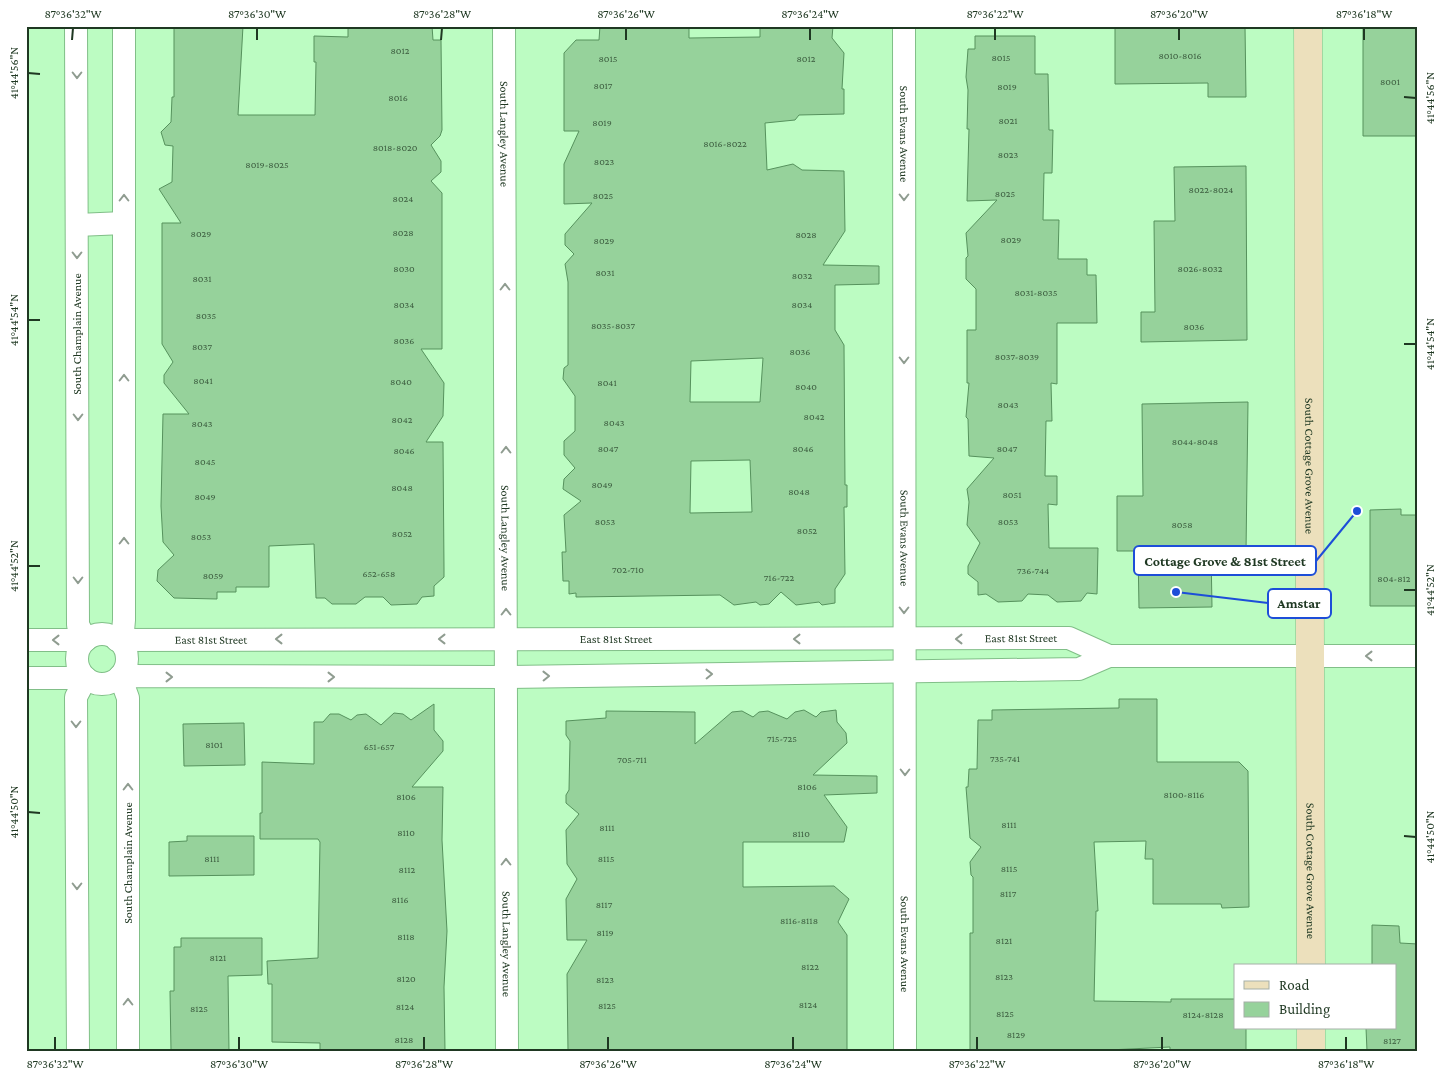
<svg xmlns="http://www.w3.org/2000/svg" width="1444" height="1077" font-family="'Crimson Pro',serif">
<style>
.building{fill:#96d29b;stroke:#56925d;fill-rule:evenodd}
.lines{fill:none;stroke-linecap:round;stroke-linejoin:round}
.minor-casing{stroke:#81bf88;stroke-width:24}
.secondary-casing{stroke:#81bf88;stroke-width:29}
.minor{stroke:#fff;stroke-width:22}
.secondary{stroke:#ece0bc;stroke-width:28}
.oneway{stroke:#8f9c90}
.ticks{fill:none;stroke:#1f3822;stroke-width:2}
.labels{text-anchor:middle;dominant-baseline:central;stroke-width:4.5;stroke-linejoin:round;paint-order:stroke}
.number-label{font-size:10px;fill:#3d5e40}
.street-label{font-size:12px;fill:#1f3822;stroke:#fff}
.leader{fill:none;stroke:#1d4ed8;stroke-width:2}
.callout-dot{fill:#1d4ed8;stroke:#fff;stroke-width:2}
.callout{fill:#fff;stroke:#1d4ed8;stroke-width:2}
.callout-label{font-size:14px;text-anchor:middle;font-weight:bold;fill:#1f3822}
.neatline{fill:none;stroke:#1f3822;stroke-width:2}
.ticks-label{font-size:12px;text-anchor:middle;fill:#1f3822}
</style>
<rect width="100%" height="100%" fill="#bcfcc2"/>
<path class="building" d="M174,26H243L238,115H315L316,62H314V36L348,37V26H432L433,40H441L442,130L440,136L431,145L441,161V172L431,181L442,193V349H421L444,383L443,416L426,442H443L444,569V577L434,586V596L422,597L417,604L391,605L383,597H365L356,604H332L325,598H316L314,544L269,546V587H236V592H217V599L174,598L157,581L158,570L174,555L163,542L161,506L163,414H189L164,383V375L173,362L162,344V223H181L159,189L172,182L173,146L165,145L161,132L171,122L172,97H174Z
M600,26H689V38L760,37V26H833L832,38L844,53L842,89H844V114L799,115L795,120L765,123L767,170L793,164L802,170L844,171L845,231L823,265L879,266V284L835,285V330L844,345L845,485H847V507H844L845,574L835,589V603L822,605L819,602L796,605L781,592L769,604L760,605L756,602L734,605L720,595L576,597V593L569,594V581H563L562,552H566L564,515L581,501L563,489L564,479L575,468L564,455V441L575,431V396L563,379L564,368L568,365V282L565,264L574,254L565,245V234L592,203L564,204V164L579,131H564V53L576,40H599ZM763,358L760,402H690L691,361ZM750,460L752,512L690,513L691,461Z
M1115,26H1245L1246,97H1208V83L1115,84Z
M1363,26H1418V136H1363Z
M975,36H1035V74H1048L1049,130H1053L1052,173H1044L1043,220H1059L1058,259H1087V275H1096L1097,323H1057V384L1051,383L1052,421H1046L1045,476H1057V505L1048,504L1049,548H1098L1097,594L1087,593L1081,601L1057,602L1048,595L1028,594L1022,601L998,602L986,594L978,595V582L968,574V566L980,543L967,525L969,502L967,489L994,458L969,456L968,419L966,417L969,383H967V330H976V289L966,279V258L968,256L966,233L997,200L967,201L969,129H967L968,90L966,77L968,49H975Z
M1246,166L1247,340L1141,342V312H1155L1154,221H1175L1174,167Z
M1248,402L1246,552H1211L1212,607L1139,608L1138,551H1117V496H1143L1142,404Z
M1401,509V515H1418V606H1370V510Z
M1119,699H1157V762H1239L1248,771L1249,907L1222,908L1221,904H1153V859H1145L1146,841L1094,842L1098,911H1096L1094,1001L1171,1002V999H1235V1028H1246V1051H1170V1047L1088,1051H970V933H973V877L971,875L970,862L981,847L970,838L966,787H968L969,769H977L978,720H992V710L1119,708Z
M434,704V730L443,741V751L412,787H443L442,840L447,931L444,987L445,1051H320V1043L272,1042V984H268L267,961L318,958L320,842L318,839H260V813H262V762L314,764V722H323L330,714H339L351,720L357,715L366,714L381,725L394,713L403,714L411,720Z
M804,710L816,717L821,712L836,710L837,722L846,733L847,743L813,775L877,776V793L824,795L847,827L844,842H743V887L834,886L849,899L838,922L847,935V1051H568L567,974L587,940H567L566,899L577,879L567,864L566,830L579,814L566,803V795L569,790L570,741L566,735V721L606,718V711L695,712V744L732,712L742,711L753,717L759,712L768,711L787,719L795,712Z
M244,723L245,765L184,766L183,724Z
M187,836H254V875L169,876V842L187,841Z
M1372,925L1399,926L1400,943L1418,944V1051H1367L1366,1028H1395V966H1372Z
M181,938H262V975L228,976L229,1051H171L170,991H174V947H181Z"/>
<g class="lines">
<g class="minor-casing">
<g id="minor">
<path id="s1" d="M504,26L507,1051"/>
<path id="s2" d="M904,26L905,1051"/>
<path d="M77,225L124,223"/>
<circle cx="102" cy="659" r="25"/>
<path d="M26,640H86L78,625L76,26"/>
<path id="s3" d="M117,640L1069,638L1109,656H1418"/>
<path d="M117,640L123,631L124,620V26"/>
<path d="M26,678H86L76,697L78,1051"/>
<path d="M128,1051V698L120,676L506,677L1079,669L1109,656"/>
</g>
</g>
<g class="secondary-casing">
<g id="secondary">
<path id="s4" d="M1308,26L1311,966"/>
<path d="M1311,1051V1028"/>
</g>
</g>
<use href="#minor" class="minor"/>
<use href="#secondary" class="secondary"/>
</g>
<defs><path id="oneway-chevron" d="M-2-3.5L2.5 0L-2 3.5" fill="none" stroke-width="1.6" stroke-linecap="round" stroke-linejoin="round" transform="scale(1.25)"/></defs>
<g class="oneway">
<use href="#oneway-chevron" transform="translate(77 75) rotate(90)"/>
<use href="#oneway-chevron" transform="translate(904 197) rotate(90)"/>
<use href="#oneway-chevron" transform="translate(124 198) rotate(-90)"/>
<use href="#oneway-chevron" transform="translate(77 255) rotate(90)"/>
<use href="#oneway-chevron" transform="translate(505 287) rotate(-90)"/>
<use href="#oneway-chevron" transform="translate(904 360) rotate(90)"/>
<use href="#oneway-chevron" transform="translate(124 378) rotate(-90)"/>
<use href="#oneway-chevron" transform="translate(78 417) rotate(90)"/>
<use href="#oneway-chevron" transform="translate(506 450) rotate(-90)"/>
<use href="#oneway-chevron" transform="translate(124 541) rotate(-90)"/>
<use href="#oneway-chevron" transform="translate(78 580) rotate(90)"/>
<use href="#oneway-chevron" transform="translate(904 610) rotate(90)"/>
<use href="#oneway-chevron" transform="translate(506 612) rotate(-90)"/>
<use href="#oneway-chevron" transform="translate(279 639) rotate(180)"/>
<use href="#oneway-chevron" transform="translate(442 639) rotate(180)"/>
<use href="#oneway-chevron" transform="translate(797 639) rotate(-180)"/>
<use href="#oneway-chevron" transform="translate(959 639) rotate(180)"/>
<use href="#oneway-chevron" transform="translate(56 640) rotate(-180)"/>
<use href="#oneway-chevron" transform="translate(1369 656) rotate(-180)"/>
<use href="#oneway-chevron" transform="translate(709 674) rotate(-1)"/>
<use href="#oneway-chevron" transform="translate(546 676) rotate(-1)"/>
<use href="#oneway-chevron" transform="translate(169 677)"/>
<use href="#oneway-chevron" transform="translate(331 677)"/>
<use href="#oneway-chevron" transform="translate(76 724) rotate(90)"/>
<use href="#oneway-chevron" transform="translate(905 772) rotate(90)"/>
<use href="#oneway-chevron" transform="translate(128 787) rotate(-90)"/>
<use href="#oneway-chevron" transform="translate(506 862) rotate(-90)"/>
<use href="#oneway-chevron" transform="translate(77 886) rotate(90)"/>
<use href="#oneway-chevron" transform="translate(128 1002) rotate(-90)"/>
</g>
<path class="ticks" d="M72,40L73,28M257,40V28M441,40L442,28M626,40V28M810,40V28M995,40V28M1179,40V28M1364,40V28M28,73L40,74M1404,97L1416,98M28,320H40M1404,344H1416M28,566H40M1404,590H1416M28,812L40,813M1404,836L1416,837M55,1050V1037M239,1050V1037M424,1050V1037M608,1050V1037M793,1050V1037M977,1050V1037M1162,1050V1037M1346,1050V1037"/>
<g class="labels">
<g class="number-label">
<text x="400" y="50">8012</text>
<text x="1180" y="55">8010-8016</text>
<text x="1001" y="57">8015</text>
<text x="608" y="58">8015</text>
<text x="806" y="58">8012</text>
<text x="1390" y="81">8001</text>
<text x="603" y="85">8017</text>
<text x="1007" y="86">8019</text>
<text x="398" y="97">8016</text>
<text x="1008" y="120">8021</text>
<text x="602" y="122">8019</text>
<text x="725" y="143">8016-8022</text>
<text x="395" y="147">8018-8020</text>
<text x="1008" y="154">8023</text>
<text x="604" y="161">8023</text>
<text x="267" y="164">8019-8025</text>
<text x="1211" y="189">8022-8024</text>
<text x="1005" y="193">8025</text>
<text x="603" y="195">8025</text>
<text x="403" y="198">8024</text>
<text x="403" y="232">8028</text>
<text x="201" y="233">8029</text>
<text x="806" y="234">8028</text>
<text x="1011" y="239">8029</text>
<text x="604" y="240">8029</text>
<text x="404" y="268">8030</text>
<text x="1200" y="268">8026-8032</text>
<text x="605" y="272">8031</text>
<text x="802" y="275">8032</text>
<text x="202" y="278">8031</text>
<text x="1036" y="292">8031-8035</text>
<text x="404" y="304">8034</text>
<text x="802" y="304">8034</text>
<text x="206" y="315">8035</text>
<text x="613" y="325">8035-8037</text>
<text x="1194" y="326">8036</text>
<text x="404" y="340">8036</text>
<text x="202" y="346">8037</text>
<text x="800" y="351">8036</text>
<text x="1017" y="356">8037-8039</text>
<text x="203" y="380">8041</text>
<text x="401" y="381">8040</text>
<text x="607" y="382">8041</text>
<text x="806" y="386">8040</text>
<text x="1008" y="404">8043</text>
<text x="814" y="416">8042</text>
<text x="402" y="419">8042</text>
<text x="614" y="422">8043</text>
<text x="202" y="423">8043</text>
<text x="1195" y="441">8044-8048</text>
<text x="608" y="448">8047</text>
<text x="803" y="448">8046</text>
<text x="1007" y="448">8047</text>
<text x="404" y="450">8046</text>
<text x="205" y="461">8045</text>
<text x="602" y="484">8049</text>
<text x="402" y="487">8048</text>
<text x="799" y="491">8048</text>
<text x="1012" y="494">8051</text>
<text x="205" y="496">8049</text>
<text x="605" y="521">8053</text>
<text x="1008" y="521">8053</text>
<text x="1182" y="524">8058</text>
<text x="807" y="530">8052</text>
<text x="402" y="533">8052</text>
<text x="201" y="536">8053</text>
<text x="628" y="569">702-710</text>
<text x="1033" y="570">736-744</text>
<text x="379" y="573">652-658</text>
<text x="213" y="575">8059</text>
<text x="779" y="577">716-722</text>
<text x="1394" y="578">804-812</text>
<text x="782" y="738">715-725</text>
<text x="214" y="744">8101</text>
<text x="379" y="746">651-657</text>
<text x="1005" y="758">735-741</text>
<text x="632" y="759">705-711</text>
<text x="807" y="786">8106</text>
<text x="1184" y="794">8100-8116</text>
<text x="406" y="796">8106</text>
<text x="1009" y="824">8111</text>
<text x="607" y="827">8111</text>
<text x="406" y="832">8110</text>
<text x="801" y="833">8110</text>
<text x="212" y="858">8111</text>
<text x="606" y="858">8115</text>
<text x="1009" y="868">8115</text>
<text x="407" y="869">8112</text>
<text x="1008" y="893">8117</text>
<text x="400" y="899">8116</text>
<text x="604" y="904">8117</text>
<text x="799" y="920">8116-8118</text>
<text x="605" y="932">8119</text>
<text x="406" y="936">8118</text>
<text x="1004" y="940">8121</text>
<text x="218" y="957">8121</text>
<text x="810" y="966">8122</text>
<text x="1004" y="976">8123</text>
<text x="406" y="978">8120</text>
<text x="605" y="979">8123</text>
<text x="808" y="1004">8124</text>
<text x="607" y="1005">8125</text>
<text x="405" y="1006">8124</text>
<text x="199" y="1008">8125</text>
<text x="1005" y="1013">8125</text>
<text x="1203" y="1014">8124-8128</text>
<text x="1016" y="1034">8129</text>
<text x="404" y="1039">8128</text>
<text x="1392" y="1040">8127</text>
</g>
<g class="street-label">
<text stroke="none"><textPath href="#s1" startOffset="108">South Langley Avenue</textPath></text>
<text stroke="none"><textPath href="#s2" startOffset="108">South Evans Avenue</textPath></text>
<text transform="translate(77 334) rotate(-90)">South Champlain Avenue</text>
<text stroke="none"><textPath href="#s4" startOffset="440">South Cottage Grove Avenue</textPath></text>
<text stroke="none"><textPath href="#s1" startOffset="512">South Langley Avenue</textPath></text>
<text stroke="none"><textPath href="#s2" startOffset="512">South Evans Avenue</textPath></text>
<text stroke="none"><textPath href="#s3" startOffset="904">East 81st Street</textPath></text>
<text stroke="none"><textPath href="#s3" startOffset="499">East 81st Street</textPath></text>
<text stroke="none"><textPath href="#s3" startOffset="94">East 81st Street</textPath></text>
<text transform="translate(128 863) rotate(-90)">South Champlain Avenue</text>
<text stroke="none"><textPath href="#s4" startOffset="845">South Cottage Grove Avenue</textPath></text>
<text stroke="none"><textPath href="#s1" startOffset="918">South Langley Avenue</textPath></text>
<text stroke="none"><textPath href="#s2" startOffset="918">South Evans Avenue</textPath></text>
</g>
</g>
<path class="leader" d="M1357 511L1316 561M1176 592L1268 603"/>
<g class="callout-dot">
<circle cx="1357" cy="511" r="5"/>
<circle cx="1176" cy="592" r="5"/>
</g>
<g class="callout">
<rect x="1134" y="546" width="182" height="29" rx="5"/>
<rect x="1268" y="589" width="63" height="29" rx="5"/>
</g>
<g class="callout-label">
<text x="1225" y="566">Cottage Grove &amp; 81st Street</text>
<text x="1299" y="608">Amstar</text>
</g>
<rect width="1444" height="1077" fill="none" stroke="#ffffff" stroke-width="55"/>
<rect x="1234" y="964" width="162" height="65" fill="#ffffff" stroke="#a5afa7"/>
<rect x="1244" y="981" width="25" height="8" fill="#ece0bc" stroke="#a5afa7"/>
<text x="1279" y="990" font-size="15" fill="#1f3822">Road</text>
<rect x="1244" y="1002" width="25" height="15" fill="#96d29b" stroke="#a5afa7"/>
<text x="1279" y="1014" font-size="15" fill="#1f3822">Building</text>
<rect x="28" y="28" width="1388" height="1022" class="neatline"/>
<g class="ticks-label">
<text x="73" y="18">87°36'32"W</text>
<text x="257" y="18">87°36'30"W</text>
<text x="442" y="18">87°36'28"W</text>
<text x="626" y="18">87°36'26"W</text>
<text x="810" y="18">87°36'24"W</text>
<text x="995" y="18">87°36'22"W</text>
<text x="1179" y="18">87°36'20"W</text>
<text x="1364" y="18">87°36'18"W</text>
<text transform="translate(14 73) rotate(-90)" y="4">41°44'56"N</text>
<text transform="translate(1430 98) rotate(-90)" y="4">41°44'56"N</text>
<text transform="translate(14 320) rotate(-90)" y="4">41°44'54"N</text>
<text transform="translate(1430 344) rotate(-90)" y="4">41°44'54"N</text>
<text transform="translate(14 566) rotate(-90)" y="4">41°44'52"N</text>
<text transform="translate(1430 590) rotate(-90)" y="4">41°44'52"N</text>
<text transform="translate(14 812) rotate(-90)" y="4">41°44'50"N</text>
<text transform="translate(1430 837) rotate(-90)" y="4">41°44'50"N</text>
<text x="55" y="1068">87°36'32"W</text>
<text x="239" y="1068">87°36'30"W</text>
<text x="424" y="1068">87°36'28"W</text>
<text x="608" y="1068">87°36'26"W</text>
<text x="793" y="1068">87°36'24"W</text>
<text x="977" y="1068">87°36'22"W</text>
<text x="1162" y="1068">87°36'20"W</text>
<text x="1346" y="1068">87°36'18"W</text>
</g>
</svg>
